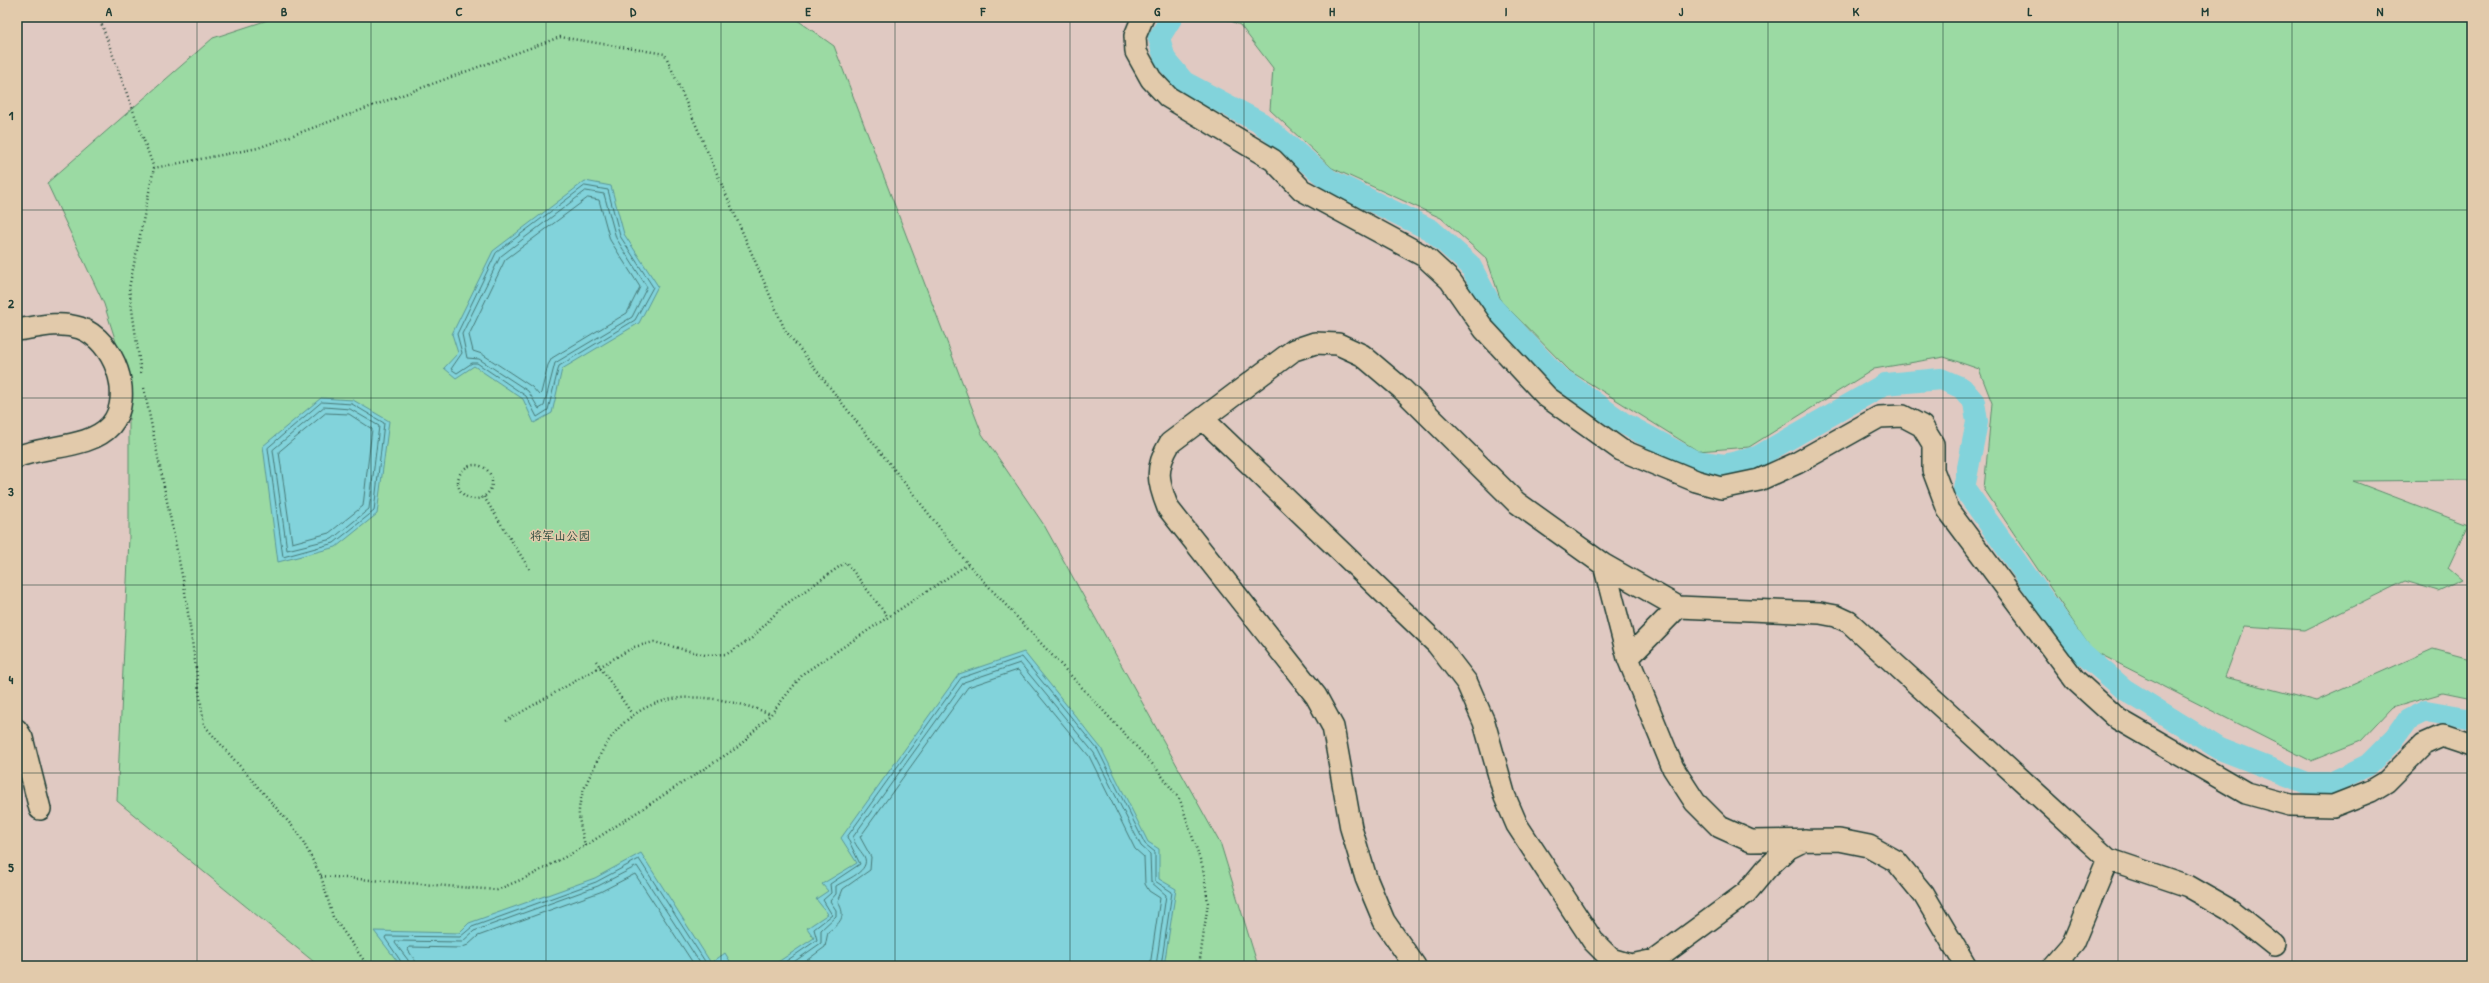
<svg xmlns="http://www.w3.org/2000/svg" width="2489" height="983" font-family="'Patrick Hand','LXGW WenKai TC',sans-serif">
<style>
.green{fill:#9bdaa3;stroke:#5d8c6c}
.water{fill:#82d3db;stroke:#5a9798}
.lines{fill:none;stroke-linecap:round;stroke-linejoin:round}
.shore{stroke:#477977;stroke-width:1}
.canal{stroke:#82d3db;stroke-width:22}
.minor-casing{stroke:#1f3d34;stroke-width:24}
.path{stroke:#1f3d34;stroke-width:2.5;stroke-dasharray:1 3;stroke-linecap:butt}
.minor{stroke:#e2caab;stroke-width:21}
.grid{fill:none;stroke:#1f3d34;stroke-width:1;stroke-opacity:0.55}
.labels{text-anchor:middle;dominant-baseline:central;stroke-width:3;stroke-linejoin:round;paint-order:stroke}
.park-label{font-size:12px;fill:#25453a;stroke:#e2caab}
.neatline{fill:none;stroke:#1f3d34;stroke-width:1.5}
.grid-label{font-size:13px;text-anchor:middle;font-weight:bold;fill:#1f3d34}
</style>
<rect width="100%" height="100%" fill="#e0c9c2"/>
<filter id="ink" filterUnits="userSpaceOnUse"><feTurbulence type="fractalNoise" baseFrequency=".025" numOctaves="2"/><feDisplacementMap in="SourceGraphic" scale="8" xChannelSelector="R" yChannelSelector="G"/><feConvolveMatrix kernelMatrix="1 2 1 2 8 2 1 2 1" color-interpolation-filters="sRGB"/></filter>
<g filter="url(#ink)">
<path class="green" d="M277,17H793L834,46L982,434L1044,525L1221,845L1258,966H319L117,801L129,538V383L104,304L47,183L213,38Z
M1222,17H2472V480L2353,481L2468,525L2448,568L2462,580L2438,591L2405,581L2305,630L2244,626L2225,677L2316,701L2433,649L2470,659L2472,653V699L2443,693L2392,708L2361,741L2311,761L2092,650L1984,489L1992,403L1979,369L1944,357L1874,369L1749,447L1698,451L1570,371L1501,301L1487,259L1441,218L1332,168L1270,110L1273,68L1240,25Z"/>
<path class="water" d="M585,181L611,186L624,234L658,286L639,323L562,369L552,413L534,423L523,399L474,366L456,378L444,368L458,353L452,334L493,251Z
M321,398L353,400L389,421L377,514L336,547L278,562L263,446Z
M1024,652L1101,748L1148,842L1159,849V879L1176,889L1164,966H772L814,938L807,928L828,914L816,899L828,891L822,884L857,863L841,838L959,674Z
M641,853L711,963L725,953L733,966H401L374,931L459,933L469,923L595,878Z"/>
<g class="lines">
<path class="shore" d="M585,186L608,190L620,236L653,287L635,320L559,366L548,410L537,417L526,396L477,363H472L457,373L451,369L462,353L457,334L496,253Z
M586,191L604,194L616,238L647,287L632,317L555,363L544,406L539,409L528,391L479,359L467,358L462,334L500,257Z
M588,198L599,200L610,240L640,287L627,313L552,358L548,365L541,393L539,395L532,387L482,354L473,351L469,335L505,260Z
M322,402L352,404L384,423L374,511L334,543L283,557L268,448Z
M324,407L350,409L379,426L369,509L332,539L287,550L273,450Z
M326,413L349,414L372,429L363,506L329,533L292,543L279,452Z
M404,966L385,938L386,936L460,937L472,927L596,882L639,859L708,966
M409,966L408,960L395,943L396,941L462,942L474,931L598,886L637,866L702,966
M415,966L414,959L408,950L409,947L460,948L468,945L478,936L600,892L635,874L695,966
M779,966L817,940L814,929L832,915L823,900L831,893L830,884L860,864L847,837L961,678L1022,657L1098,750L1145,844L1155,852V881L1172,892L1161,966
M788,966L821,943V930L836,916V910L830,901L836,894V886C845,880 872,871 864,856C860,850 854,844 853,837L964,682L1020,663L1094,753L1141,846L1150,854L1151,882L1166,895L1156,966
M799,966L825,947L828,932C840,923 847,917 838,902L843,889L870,870L871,857L860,837L968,687L1018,670L1089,756L1135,849L1144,857L1145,884L1149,891L1160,898L1150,966"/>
<path class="canal" d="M1172,17L1159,38L1165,59L1184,82L1261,123L1329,180L1431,230L1470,265L1492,307L1557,376L1623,423L1694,461L1725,465L1757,457L1885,384L1941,379L1962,388L1974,402L1977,422L1964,488L2080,651L2124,689L2220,749L2307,783H2331L2368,765L2396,737L2408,720L2426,711L2472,719"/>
<g class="minor-casing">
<path id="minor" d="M1143,17L1135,36L1136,52L1151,79L1168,97L1273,160L1302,190L1424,256L1450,280L1484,329L1547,397L1621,450L1696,481L1721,488L1759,480L1797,463L1879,417L1903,416L1922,426L1933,444V470L1948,510L2075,680L2118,719L2246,793L2290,805L2333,806L2371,791L2386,782L2424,744L2442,736L2472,746
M17,330C38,327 59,321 80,328C114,340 135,396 111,425C90,449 45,445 17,457
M1203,419L1437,644L1467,683L1484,722L1505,797L1517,825L1593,941L1611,959L1631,965L1655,960L1746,893L1767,868L1787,849L1805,840
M1604,565L1628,658L1673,768L1695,802L1720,827L1751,841L1839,840L1869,846L1896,861L1924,895L1966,966
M1628,658L1678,607
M17,730L22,738L40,809
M1415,966L1384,921L1366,878L1351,828L1333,727L1316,696L1168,508C1157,480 1155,468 1170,443L1294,350L1315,343L1338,344L1362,355L1401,388L1516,502L1604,565L1678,607L1820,613L1836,616L1849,622L2108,859L2188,886L2230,910L2274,945
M2053,966L2073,943L2108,859"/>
</g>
<path class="path" d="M99,17L154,168
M141,373L129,288L154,168L258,148L560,37L665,54L785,330L968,564L1156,768L1180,800L1203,868L1208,903L1199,966
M144,388L184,585L204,725L299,834L321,876L333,917L368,966
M458 482a17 17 0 1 1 34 0a17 17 0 1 1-34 0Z
M484,497L530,570
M596,661L632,714
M506,721L634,647L654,642L705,655L727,654L752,638L782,607L846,562L888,617
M585,846C583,835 578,820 579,810C580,793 591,774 598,759C635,684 703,689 771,714
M321,876L497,890L532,875L585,846L738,747L771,714L804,673L968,564"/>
<use href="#minor" class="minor"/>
</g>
</g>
<path class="grid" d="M197,17V966M371,17V966M546,17V966M721,17V966M895,17V966M1070,17V966M1244,17V966M1419,17V966M1594,17V966M1768,17V966M1943,17V966M2118,17V966M2292,17V966M17,210H2472M17,398H2472M17,585H2472M17,773H2472"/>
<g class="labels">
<g class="park-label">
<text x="560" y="535">将军山公园</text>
</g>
</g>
<rect width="2489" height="983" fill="none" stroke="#e2caab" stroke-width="44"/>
<rect x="22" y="22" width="2445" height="939" class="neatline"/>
<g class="grid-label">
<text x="109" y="16">A</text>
<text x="284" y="16">B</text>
<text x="459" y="16">C</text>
<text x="633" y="16">D</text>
<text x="808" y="16">E</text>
<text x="983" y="16">F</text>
<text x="1157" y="16">G</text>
<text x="1332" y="16">H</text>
<text x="1506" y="16">I</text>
<text x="1681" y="16">J</text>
<text x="1856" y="16">K</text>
<text x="2030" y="16">L</text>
<text x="2205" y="16">M</text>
<text x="2380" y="16">N</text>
<text x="11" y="120">1</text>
<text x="11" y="308">2</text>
<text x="11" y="496">3</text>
<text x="11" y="684">4</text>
<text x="11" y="872">5</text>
</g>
</svg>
